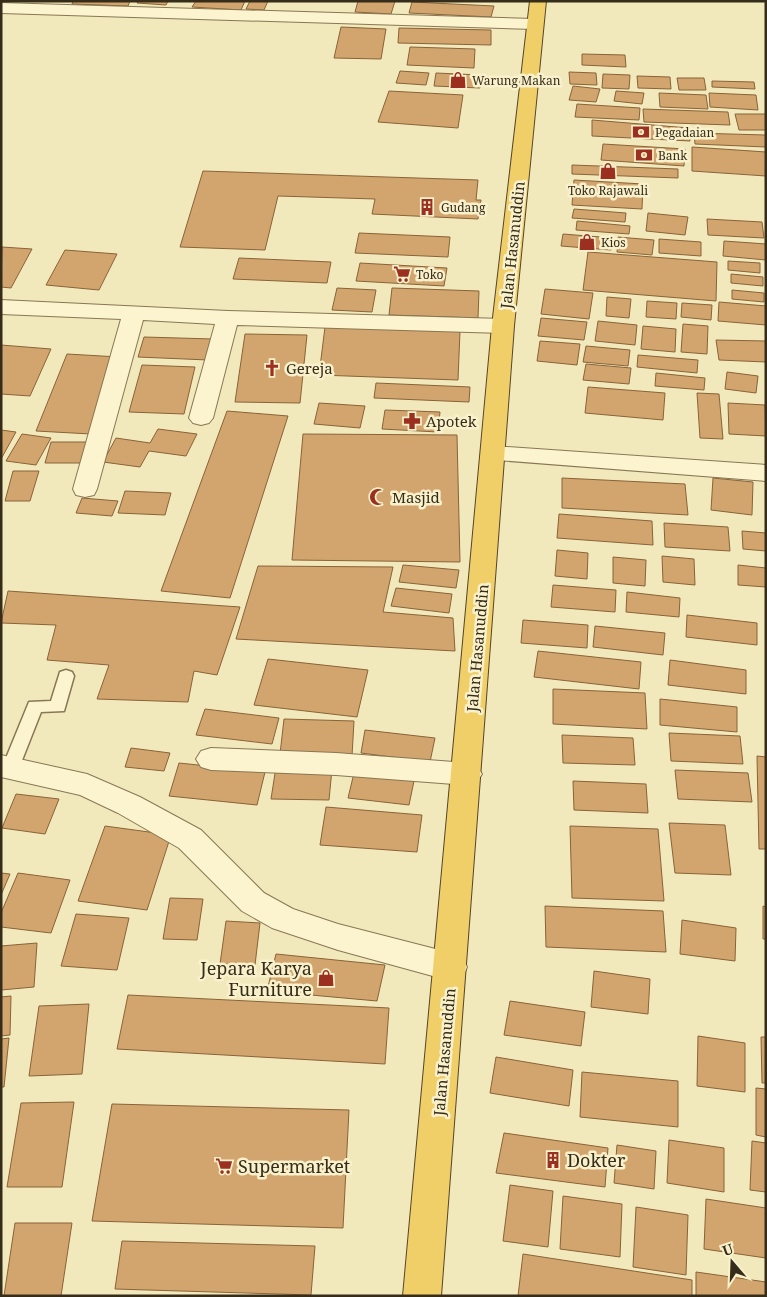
<svg xmlns="http://www.w3.org/2000/svg" width="767" height="1297" font-family="'Noto Serif',serif">
<style>
.building{fill:#d2a56e;stroke:#896338}
.lines{fill:none;stroke-linecap:round;stroke-linejoin:round}
.service-casing{stroke:#887754;stroke-width:3}
.minor-casing{stroke:#887754;stroke-width:2}
.trunk-casing{stroke:#554429;stroke-width:2}
.service{fill:#fbf4ce;fill-rule:evenodd}
.minor{fill:#fbf4ce;fill-rule:evenodd}
.trunk{fill:#f0ce68;fill-rule:evenodd}
.labels{text-anchor:middle;dominant-baseline:central;stroke-width:5;stroke-linejoin:round;paint-order:stroke}
.far-poi-label{font-size:12px;fill:#362c1a;stroke:#f8f1cb;text-anchor:start}
.street-label{font-size:15px;fill:#362c1a;stroke:#f8f1cb}
.poi-label{font-size:15px;fill:#362c1a;stroke:#f8f1cb;text-anchor:start}
.near-poi-label{font-size:18px;fill:#362c1a;stroke:#f8f1cb;text-anchor:start}
</style>
<rect width="100%" height="100%" fill="#f1e8bb"/>
<path class="building" d="M73,1H130L128,6L72,4Z
M138,1H168L166,5L137,3Z
M196,1H245L241,10L192,7Z
M250,1H268L264,10L246,9Z
M358,1H395L391,14L355,12Z
M412,2L494,6L491,17L409,13Z
M341,27L386,29L381,59L334,58Z
M399,28L491,30V45L398,43Z
M410,47L475,49L474,68L407,65Z
M582,54L625,55L626,67L582,65Z
M400,71L429,73L426,85L396,83Z
M569,72L596,73L597,85L570,84Z
M436,73L481,75L480,88L434,86Z
M603,74L630,75L629,89L602,88Z
M637,76L670,77L671,89L638,88Z
M677,78H704L706,90H679Z
M712,81L754,82L755,89L712,87Z
M573,86L600,89L596,102L569,100Z
M389,91L463,95L458,128L378,122Z
M616,91L644,93L642,104L614,101Z
M659,93L706,95L708,109L660,107Z
M709,93L756,95L758,110L710,107Z
M577,104L640,108L639,120L575,117Z
M643,109L728,112L730,125L644,122Z
M735,114H766V130H739Z
M592,120L689,128L690,141L592,136Z
M694,133L766,135V147L695,144Z
M603,144L685,149L684,166L601,160Z
M692,147L766,152V176L692,171Z
M572,165L678,169V178L572,174Z
M203,171L478,180L476,200H481L478,219L372,214L375,199L278,196L265,250L180,247Z
M574,180L643,184L642,209L572,205Z
M574,209L626,213L625,222L572,218Z
M648,213L688,217L685,235L646,231Z
M707,219L762,222L764,238L708,235Z
M577,221L630,226L629,234L576,230Z
M359,233L450,237L448,257L355,253Z
M563,234L613,238L611,250L561,246Z
M618,237L654,240L652,255L617,252Z
M659,239L701,242V256L659,253Z
M724,241L766,244V260L723,256Z
M2,247L32,249L11,288L1,287Z
M65,250L117,254L99,290L46,285Z
M588,252L717,262L716,301L583,290Z
M239,258L331,262L327,283L233,279Z
M728,261L760,263V273L728,270Z
M360,263L447,268L444,286L356,281Z
M731,274L763,277V286L731,283Z
M337,288L376,290L372,312L332,310Z
M392,288L479,291L478,318L389,315Z
M545,289L593,293L589,319L541,314Z
M732,290L764,293V302L732,299Z
M607,297L631,299L629,318L606,316Z
M647,301L677,303L676,319L646,317Z
M719,302L766,306V325L718,321Z
M682,303L712,305L711,320L681,317Z
M541,318L587,322L584,340L538,336Z
M598,321L637,325L635,345L595,341Z
M683,324L708,326L707,354L681,352Z
M643,326L676,329L675,352L641,349Z
M325,327L460,331L458,380L319,375Z
M245,334L307,335L300,403L235,402Z
M144,337L213,339L208,360L138,357Z
M716,340L766,341V362L719,360Z
M540,341L580,344L577,365L537,361Z
M1,345L51,349L30,396L1,394Z
M586,346L630,350L628,366L583,362Z
M67,354L119,357L91,434L36,431Z
M638,355L698,360L697,373L637,367Z
M586,364L631,368L629,384L583,380Z
M142,365L195,367L184,414L129,412Z
M727,372L758,376L756,393L725,389Z
M656,373L705,378L704,390L655,386Z
M376,383L470,387L469,402L374,398Z
M588,387L665,393L663,420L585,413Z
M697,393L719,394L723,439L700,438Z
M319,403L365,406L360,428L314,424Z
M728,403L765,405L766,436L729,434Z
M385,410L440,412L438,432L382,429Z
M227,411L288,416L230,598L161,591Z
M158,429L197,434L186,456L149,451L140,467L103,462L116,438L150,443Z
M1,430L16,432L1,459Z
M22,434L51,438L36,465L6,461Z
M303,434L457,435L460,562L292,560Z
M51,442H95L90,463H45Z
M13,471H39L30,501H5Z
M562,478L685,484L688,515L562,508Z
M713,478L753,482L752,515L711,510Z
M125,491L171,493L165,515L118,513Z
M82,498L118,501L112,516L76,513Z
M559,514L652,521L653,545L557,538Z
M664,523L728,527L730,551L665,547Z
M742,531L766,533V551L743,549Z
M557,550L588,553L587,579L555,576Z
M662,556L694,559L695,585L663,582Z
M613,557L646,560L645,586L613,583Z
M403,565L459,570L456,588L399,582Z
M738,565L766,568V587L738,585Z
M258,566L393,567L383,612L453,618L455,651L236,639Z
M553,585L616,590L615,612L551,607Z
M396,588L452,594L449,613L391,606Z
M8,591L240,607L217,675L194,671L188,702L97,699L109,665L47,660L56,625L1,623Z
M627,592L680,598L679,617L626,612Z
M687,615L757,623V645L686,637Z
M523,620L588,625L587,648L521,643Z
M595,626L665,633L663,655L593,647Z
M538,651L641,662L639,689L534,677Z
M268,659L368,670L357,717L254,705Z
M670,660L746,670V694L668,685Z
M553,689L645,693L647,729L553,724Z
M660,699L737,707V732L660,725Z
M205,709L279,718L272,744L196,735Z
M284,719L354,721L352,756L280,754Z
M365,730L435,738L430,762L361,753Z
M669,733L740,736L743,764L671,761Z
M562,735L633,738L635,765L563,763Z
M131,748L170,753L164,771L125,767Z
M757,756L766,757V849H759Z
M179,763L265,772L257,805L169,796Z
M276,767L332,769L329,800L271,799Z
M675,770L748,773L752,802L678,799Z
M354,773L414,781L409,805L348,798Z
M573,781L646,784L648,813L574,810Z
M16,794L59,799L45,834L2,828Z
M326,807L422,815L417,852L320,845Z
M669,823L725,825L731,875L675,873Z
M105,826L171,835L147,910L78,901Z
M570,826L658,829L664,901L572,898Z
M1,873L10,874L1,895Z
M18,873L70,880L51,933L1,927V913Z
M170,898L203,899L197,940L163,939Z
M545,906L663,911L666,952L546,947Z
M763,906L766,907V939H763Z
M76,914L129,918L117,970L61,966Z
M682,920L736,928L735,961L680,954Z
M226,921L260,923L255,965L220,964Z
M37,943L34,987L1,990V946Z
M276,954L385,965L377,1001L267,991Z
M594,971L650,979L648,1014L591,1007Z
M128,995L389,1008L385,1064L117,1049Z
M11,996L10,1035L1,1036V997Z
M510,1001L585,1012L581,1046L504,1035Z
M89,1004L82,1074L29,1076L39,1006Z
M698,1036L745,1043V1092L697,1086Z
M761,1037H766V1083H762Z
M9,1038L4,1087H1V1039Z
M496,1057L573,1070L569,1106L490,1093Z
M582,1072L678,1081V1127L580,1117Z
M756,1088L766,1089V1137L756,1135Z
M74,1102L62,1187H7L21,1103Z
M112,1104L349,1110L343,1228L92,1221Z
M504,1133L608,1148L605,1187L496,1173Z
M669,1140L724,1148V1192L667,1183Z
M752,1141L766,1143V1192L750,1190Z
M617,1145L656,1151L654,1189L614,1183Z
M510,1185L553,1191L548,1247L503,1241Z
M563,1196L622,1204L620,1257L560,1249Z
M706,1199L766,1208V1258L704,1249Z
M636,1207L688,1215L686,1275L633,1267Z
M15,1223H72L61,1296H4Z
M122,1241L315,1246L311,1295L115,1289Z
M523,1254L692,1280V1296H518Z
M696,1272L766,1282V1296H696Z"/>
<g class="lines">
<g class="service-casing">
<path id="service" d="M66,670L72,672L74,676L64,711L41,712L17,773L11,775L5,773L2,768L29,702L51,701L60,672Z"/>
</g>
<g class="minor-casing">
<path id="minor" d="M1,3L534,19L540,20L543,24L540,28L534,29L1,13Z
M1,300L228,311L503,319L511,321L514,326L511,331L503,333L237,325L213,418L209,423L201,425L193,423L189,418L215,324L143,320L97,489L94,495L85,497L76,495L73,489L121,319L1,314Z
M493,446L766,465V481L484,459L481,454L484,449Z
M211,748L336,753L467,763L477,766L482,774L477,782L467,785L336,775L211,770L201,767L196,759L201,751Z
M1,755L87,774L140,797L201,830L264,893L293,909L338,924L451,953L463,957L467,967L463,977L451,981L338,950L272,928L242,911L179,848L118,813L80,795L1,777Z"/>
</g>
<g class="trunk-casing">
<path id="trunk" d="M530,1H546L514,326L441,1296H403L492,326Z"/>
</g>
<use href="#service" class="service"/>
<use href="#minor" class="minor"/>
<use href="#trunk" class="trunk"/>
</g>
<defs>
<g id="shop-bare" transform="scale(1.35)"><path d="M-5-2.5h2.3a2.7 3.5 0 0 1 5.4 0H5L5.5 6h-11ZM-1.5-2.5h3a1.5 2.3 0 0 0-3 0Z" fill="#9b3020" stroke="#f8f1cb" stroke-width="2.5" paint-order="stroke"/></g>
<g id="bank-bare" transform="scale(1.35)"><path d="M-6-4H6V4H-6ZM0-2.3a2.3 2.3 0 1 0 0 4.6a2.3 2.3 0 1 0 0-4.6Z" fill="#9b3020" stroke="#f8f1cb" stroke-width="2.5" paint-order="stroke"/></g>
<g id="building-bare" transform="scale(1.35)"><path d="M-4-6H4V6H1V3H-1V6H-4ZM-2.5-4.3h1.7v1.8h-1.7ZM.8-4.3h1.7v1.8H.8ZM-2.5-1h1.7V.8h-1.7ZM.8-1h1.7V.8H.8Z" fill="#9b3020" stroke="#f8f1cb" stroke-width="2.5" paint-order="stroke"/></g>
<g id="supermarket-bare" transform="scale(1.35)"><path d="M-6-5.5h2.5l.6 2H6L4.5 2H-2.5L-4.4-4H-6ZM-1.5 3.2a1.3 1.3 0 1 0 .1 0ZM3 3.2a1.3 1.3 0 1 0 .1 0Z" fill="#9b3020" stroke="#f8f1cb" stroke-width="2.5" paint-order="stroke"/></g>
<g id="church-bare" transform="scale(1.35)"><path d="M-1.2-6h2.4v3.5h3.3v2.4h-3.3V6h-2.4V-.1h-3.3v-2.4h3.3Z" fill="#9b3020" stroke="#f8f1cb" stroke-width="2.5" paint-order="stroke"/></g>
<g id="pharmacy-bare" transform="scale(1.35)"><path d="M-2-6h4v4h4v4h-4v4h-4v-4h-4v-4h4Z" fill="#9b3020" stroke="#f8f1cb" stroke-width="2.5" paint-order="stroke"/></g>
<g id="mosque-bare" transform="scale(1.35)"><path d="M3.5-4.9A6 6 0 1 0 3.5 4.9A5 5 0 1 1 3.5-4.9Z" fill="#9b3020" stroke="#f8f1cb" stroke-width="2.5" paint-order="stroke"/></g>
</defs>
<g fill-rule="evenodd">
<use href="#shop-bare" x="458" y="80"/>
<use href="#bank-bare" x="641" y="132"/>
<use href="#bank-bare" x="644" y="155"/>
<use href="#shop-bare" x="608" y="171"/>
<use href="#building-bare" x="427" y="207"/>
<use href="#shop-bare" x="587" y="242"/>
<use href="#supermarket-bare" x="402" y="274"/>
<use href="#church-bare" x="272" y="368"/>
<use href="#pharmacy-bare" x="412" y="421"/>
<use href="#mosque-bare" x="378" y="497"/>
<use href="#shop-bare" x="326" y="978"/>
<use href="#building-bare" x="553" y="1160"/>
<use href="#supermarket-bare" x="224" y="1166"/>
</g>
<g class="labels">
<g class="far-poi-label">
<text x="472" y="80">Warung Makan</text>
<text x="655" y="132">Pegadaian</text>
<text x="658" y="155">Bank</text>
<text x="608" y="190" text-anchor="middle">Toko Rajawali</text>
<text x="441" y="207">Gudang</text>
<text x="601" y="242">Kios</text>
<text x="416" y="274">Toko</text>
</g>
<g class="street-label">
<text transform="translate(512 245) rotate(-84)">Jalan Hasanuddin</text>
<text transform="translate(477 648) rotate(-85)">Jalan Hasanuddin</text>
<text transform="translate(444 1052) rotate(-85)">Jalan Hasanuddin</text>
</g>
<g class="poi-label">
<text x="286" y="368">Gereja</text>
<text x="426" y="421">Apotek</text>
<text x="392" y="497">Masjid</text>
</g>
<g class="near-poi-label">
<text x="312" y="968" text-anchor="end">Jepara Karya<tspan x="312" dy="21">Furniture</tspan></text>
<text x="567" y="1160">Dokter</text>
<text x="238" y="1166">Supermarket</text>
</g>
</g>
<rect width="767" height="1297" fill="none" stroke="#362c1a" stroke-width="5"/>
<g transform="translate(732 1262) rotate(341)" stroke="#f8f1cb" stroke-width="4" paint-order="stroke">
<path d="M0-4L9 19L0 12L-9 19Z" fill="#362c1a"/>
<text y="-8" font-size="14" font-weight="bold" text-anchor="middle" fill="#362c1a">U</text>
</g>
</svg>
